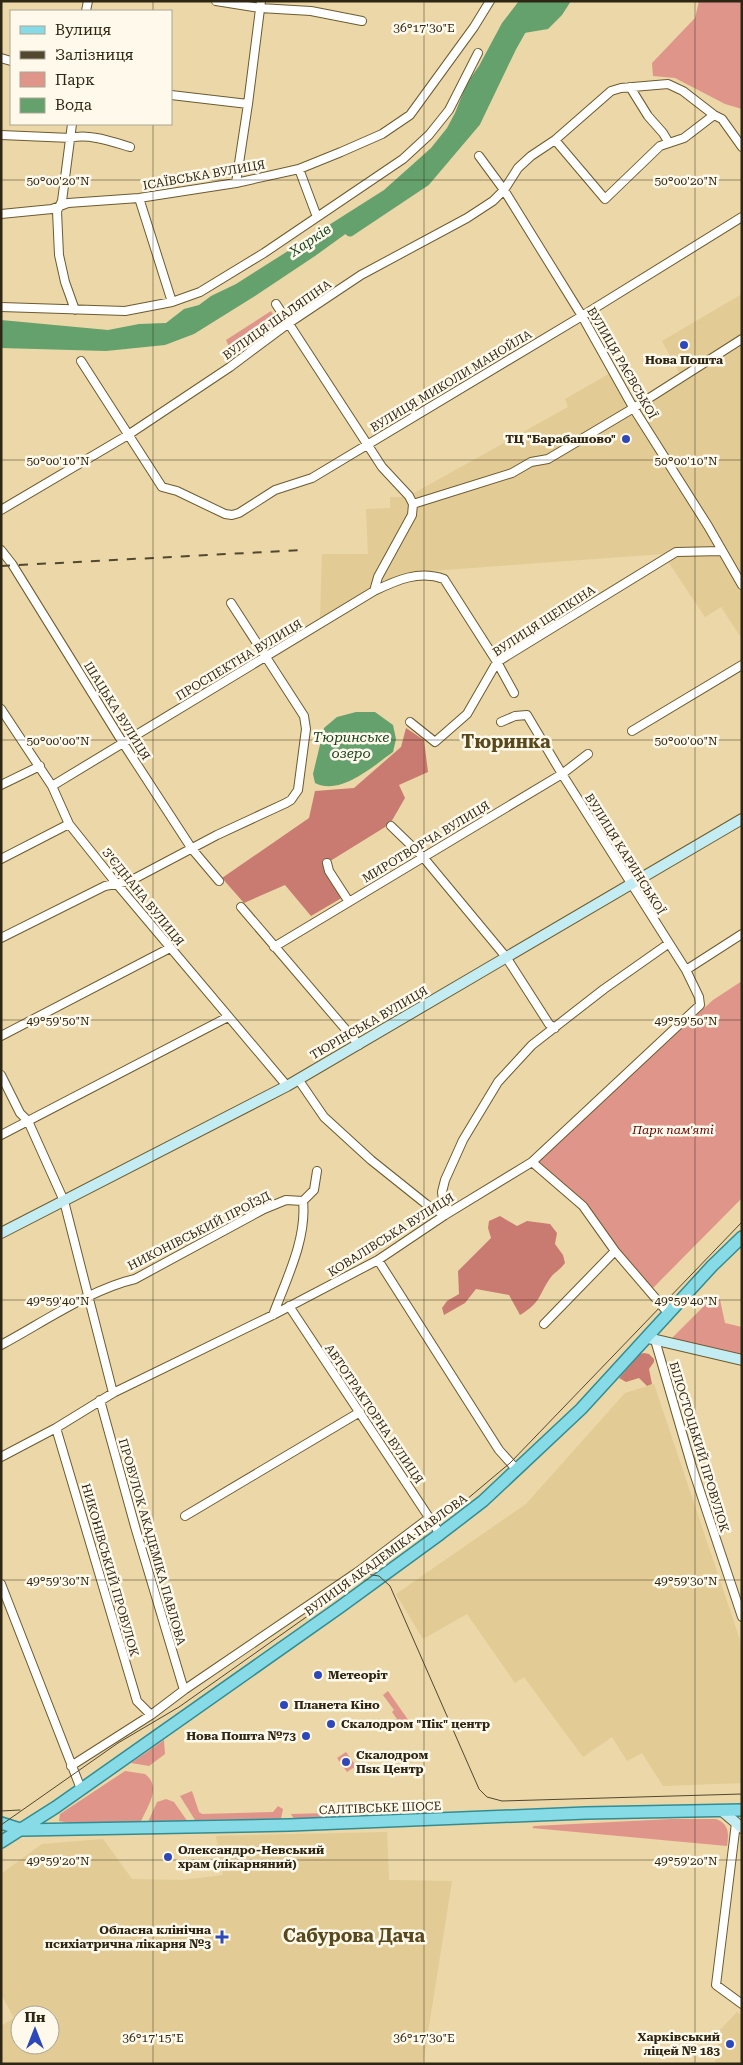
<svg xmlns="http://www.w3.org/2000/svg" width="743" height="2065" font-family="'Roboto Serif',serif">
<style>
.built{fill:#e2cb94;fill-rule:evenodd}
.green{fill:#e0958a}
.forest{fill:#ca7b71}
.water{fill:#64a16d}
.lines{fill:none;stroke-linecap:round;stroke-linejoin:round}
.river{stroke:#64a16d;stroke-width:11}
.street-casing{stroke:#6d5b2f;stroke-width:10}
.secondary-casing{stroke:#6d5b2f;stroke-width:12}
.primary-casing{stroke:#338c92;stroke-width:14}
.street{stroke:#fff;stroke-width:8}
.secondary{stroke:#c3edf3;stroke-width:10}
.primary{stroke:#86dbe6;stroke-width:11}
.tram{stroke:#524830;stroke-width:1}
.rail{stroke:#524830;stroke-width:2;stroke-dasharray:9 9;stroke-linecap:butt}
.ticks{fill:none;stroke:#2e2614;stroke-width:1;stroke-opacity:0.45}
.poi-dot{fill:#2d48b8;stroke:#fff9eb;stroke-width:2}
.labels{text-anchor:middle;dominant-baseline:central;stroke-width:5;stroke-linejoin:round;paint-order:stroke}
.street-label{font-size:12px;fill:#2e2614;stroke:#fff9eb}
.poi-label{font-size:12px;font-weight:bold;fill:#2e2614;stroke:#fff9eb;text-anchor:start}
.park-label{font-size:12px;font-style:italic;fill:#630001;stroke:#fff9eb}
.water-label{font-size:14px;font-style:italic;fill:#113f1c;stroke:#fff9eb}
.district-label{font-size:18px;font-weight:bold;fill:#59481b;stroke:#fff9eb}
.ticks-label{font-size:12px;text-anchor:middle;fill:#2e2614;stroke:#fff9eb;stroke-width:5;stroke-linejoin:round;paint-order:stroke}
</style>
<rect width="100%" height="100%" fill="#ebd7a7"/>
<path class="built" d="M742,294V639L721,607L705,617L663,554L403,573L320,618L322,554H368L366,509L390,508V497H407L568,407L565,399L614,371L634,402L680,374L662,341Z
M654,1384L742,1646V1783L663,1786L642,1753L627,1761L612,1737L583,1757L524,1677L515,1683L467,1614L423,1639L396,1594L526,1504L625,1393Z
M387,1832L389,1880L452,1881L423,2064H1V2026L14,2018L1,1994V1874L42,1844L103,1839L132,1879L182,1880L223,1875L216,1836ZM20,2015H50V2045H20Z
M737,2012L742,2016V2064H715L719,2031Z"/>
<path class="green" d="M699,1H742V109L725,104L675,78L653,76L652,63L695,18Z
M271,311L279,324L233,356L226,340Z
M742,981V1198L652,1289L584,1205L536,1160L713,1000Z
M719,1295L725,1323L742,1327V1360L667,1343L710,1300Z
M388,1691L411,1724L404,1729L392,1712L394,1710L383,1695Z
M164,1740L165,1754L149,1766L131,1763Z
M346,1752L356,1766L347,1772L337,1758Z
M125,1771L145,1774C162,1787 148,1805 141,1821L75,1824L59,1821L60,1814Z
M192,1791L199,1812L202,1814L273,1812L278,1806L283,1809L281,1819L195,1820L180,1796Z
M166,1799L174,1802L188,1822H148L157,1802Z
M363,1812L364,1818L294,1819L291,1814Z
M716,1819C729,1824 729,1833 727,1846L532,1828L534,1826L671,1819Z"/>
<path class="forest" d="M406,728L424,740L428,772L399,785L405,798L390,824L327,863L345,896L311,916L285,885L244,903L222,878L309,818L315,791L354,788L401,747Z
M500,1216L517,1226L527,1221L550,1224L557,1233L555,1244L563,1255L565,1263C561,1269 555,1272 551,1277C538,1295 542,1302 520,1315L509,1295L476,1289L465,1303L444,1315L442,1308L447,1301L459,1294L458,1271L491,1238L488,1228L489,1221Z
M644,1353L649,1354L654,1359V1362L649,1369L652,1384L647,1386L639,1378L626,1382L619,1378L640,1354Z"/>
<path class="water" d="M519,1H571L562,15L548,29L518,34L510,43L496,81L463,133L430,173L315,256L255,296L194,334L165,345L106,351L1,348V320L108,330L139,324L166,323L184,309L199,305L211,296L236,284L384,190L431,148L447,128L455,113L467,83L479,66L502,23Z
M356,712H375L393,725L396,739L393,752C373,766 341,796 315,783L313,774L324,728L337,717Z"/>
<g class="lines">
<path class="river" d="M350,231L425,181L475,122L511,47L537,1"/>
<g class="street-casing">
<path id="street" d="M216,1L260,8L311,11L362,21
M86,11L88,1
M1,58L11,61
M630,87L648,116L663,133L669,143
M171,95L248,104
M72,124L62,201L57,211L59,255L65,282L75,310
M1,135L71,138C88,133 113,142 130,147
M555,140L605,199L660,146L684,138L714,115
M479,156L504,190L582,316L634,409L708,526L742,585
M299,169L317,217
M236,183L248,104L261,1
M139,198L172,302
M1,214L52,209L68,203L139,198L236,183L299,169L341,152L382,134L410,115L474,27L490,1
M276,304L382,467L409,496L413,504L412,515L378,577L374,591
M1,307L125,311L172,302L200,292L264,253L403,159L429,135L449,110L478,53
M81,361L162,487L177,491L225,514L232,515L239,513L275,490L312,478L582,316L742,217
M413,504L512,473L531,462L548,459L632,409L742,339
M1,510L128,435L230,367L289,323L361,275L467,218L493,201L504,190L518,168L531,156L555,140L611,91L621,88L668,84L683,91L714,115L722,119L742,147
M1,550L12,564L123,743L192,849L219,881
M1,709L52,786L69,824L116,883L287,1086
M410,722L435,742L467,714L497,662L676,552L722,551
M632,731L742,665
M1,785L40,766
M52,786L374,591C397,580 419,570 444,579L497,662L514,693
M391,826L423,857L506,957L549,1024L555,1028
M1,859L69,824
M327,863L329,871L349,902
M241,907L359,1045
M1,938L105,886L130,881L217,835L286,803L291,800L298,790L306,729L304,716L231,603
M274,947L562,774L588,754
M686,970L742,934
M1,1036L170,948
M1,1075L20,1113L28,1121L64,1201L113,1393
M298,1079L324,1117L371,1160L426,1204L445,1215
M1,1135L228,1017
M532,1162L583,1206L615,1251L669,1314
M445,1215L442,1192L445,1180L463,1140L498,1082L532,1045L604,989L668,944
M378,1260L499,1450L517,1470
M289,1306L440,1534
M273,1315C286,1280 307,1239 303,1201L314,1190L317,1171
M544,1324L615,1251
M655,1340L692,1467L742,1617
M1,1345C42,1323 91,1289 135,1279L264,1209L286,1200L303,1201
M100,1400L136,1530L184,1690
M56,1428L137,1701L151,1715
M1,1457L56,1428L113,1393L273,1315L378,1260L445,1215L532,1162L700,1005L699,997L686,970L562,774L527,715L515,716L501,722
M185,1516L360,1412
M1,1584L81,1789
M71,1766L151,1715L184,1690L359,1571L429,1518
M736,1823L716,1985L742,2004"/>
</g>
<g class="secondary-casing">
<path id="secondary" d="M1,1233L287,1086L742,819
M648,1338L742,1360
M721,1810L742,1828"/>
</g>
<g class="primary-casing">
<path id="primary" d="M1,1823L23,1830L290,1825L586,1813L742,1810
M1,1842L56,1807L340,1607L440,1534L483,1501L581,1409L712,1266L742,1237"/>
</g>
<use href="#street" class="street"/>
<use href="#secondary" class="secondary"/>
<use href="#primary" class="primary"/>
<path class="tram" d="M366,1574L379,1576L390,1586L479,1789L487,1797L502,1801L742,1794
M1,1811L20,1810
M1,1825L118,1743L179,1707L435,1526L510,1463L742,1222"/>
<path class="rail" d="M1,566L303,550"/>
</g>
<path class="ticks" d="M153,1V11M424,1V2064M695,1V2064M153,124V2064M1,180H742M1,460H742M1,740H742M1,1020H742M1,1300H742M1,1580H742M1,1860H742"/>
<g class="poi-dot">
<circle cx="684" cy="345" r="5"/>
<circle cx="626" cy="439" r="5"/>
<circle cx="318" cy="1675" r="5"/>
<circle cx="284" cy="1705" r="5"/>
<circle cx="331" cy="1724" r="5"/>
<circle cx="306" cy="1736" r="5"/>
<circle cx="346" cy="1762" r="5"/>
<circle cx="168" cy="1857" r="5"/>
<path d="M219.5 1929.5h5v5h5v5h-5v5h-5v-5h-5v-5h5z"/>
<circle cx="730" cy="2044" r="5"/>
</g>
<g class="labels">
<g class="street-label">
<text transform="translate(204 175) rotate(-10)">ІСАЇВСЬКА ВУЛИЦЯ</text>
<text transform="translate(277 320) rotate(-35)">ВУЛИЦЯ ШАЛЯПІНА</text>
<text transform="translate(622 363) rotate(60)">ВУЛИЦЯ РАЄВСЬКОЇ</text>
<text transform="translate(451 381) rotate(-31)">ВУЛИЦЯ МИКОЛИ МАНОЙЛА</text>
<text transform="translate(544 621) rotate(-33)">ВУЛИЦЯ ЩЕПКІНА</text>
<text transform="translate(239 660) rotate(-31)">ПРОСПЕКТНА ВУЛИЦЯ</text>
<text transform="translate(117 711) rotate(58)">ШАЦЬКА ВУЛИЦЯ</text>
<text transform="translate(426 842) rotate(-31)">МИРОТВОРЧА ВУЛИЦЯ</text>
<text transform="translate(625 854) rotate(58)">ВУЛИЦЯ КАРИНСЬКОЇ</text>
<text transform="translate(143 897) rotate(51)">З’ЄДНАНА ВУЛИЦЯ</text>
<text transform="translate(369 1023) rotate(-30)">ТЮРІНСЬКА ВУЛИЦЯ</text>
<text transform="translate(199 1231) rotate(-27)">НИКОНІВСЬКИЙ ПРОЇЗД</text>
<text transform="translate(391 1235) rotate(-32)">КОВАЛІВСЬКА ВУЛИЦЯ</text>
<text transform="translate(374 1414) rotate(56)">АВТОТРАКТОРНА ВУЛИЦЯ</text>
<text transform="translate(699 1447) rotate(73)">БІЛОСТОЦЬКИЙ ПРОВУЛОК</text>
<text transform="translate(152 1542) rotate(74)">ПРОВУЛОК АКАДЕМІКА ПАВЛОВА</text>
<text transform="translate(386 1555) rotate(-36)">ВУЛИЦЯ АКАДЕМІКА ПАВЛОВА</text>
<text transform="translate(110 1570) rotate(74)">НИКОНІВСЬКИЙ ПРОВУЛОК</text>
<text transform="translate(380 1808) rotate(-2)">САЛТІВСЬКЕ ШОСЕ</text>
</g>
<g class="poi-label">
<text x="684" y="360" text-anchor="middle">Нова Пошта</text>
<text x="616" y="439" text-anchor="end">ТЦ "Барабашово"</text>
<text x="328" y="1675">Метеоріт</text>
<text x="294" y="1705">Планета Кіно</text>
<text x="341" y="1724">Скалодром "Пік" центр</text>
<text x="296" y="1736" text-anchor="end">Нова Пошта №73</text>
<text x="356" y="1755">Скалодром<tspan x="356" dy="14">Пsк Центр</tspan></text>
<text x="178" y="1850">Олександро-Невський<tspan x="178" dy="14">храм (лікарняний)</tspan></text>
<text x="211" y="1930" text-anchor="end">Обласна клінічна<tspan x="211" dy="14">психіатрична лікарня №3</tspan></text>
<text x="720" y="2037" text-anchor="end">Харківський<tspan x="720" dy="14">ліцей № 183</tspan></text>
</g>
<g class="park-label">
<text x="673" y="1130">Парк пам'яті</text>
</g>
<g class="water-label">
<text transform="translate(310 240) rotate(-34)">Харків</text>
<text x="351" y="737">Тюринське<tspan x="351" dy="16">озеро</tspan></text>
</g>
<g class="district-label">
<text x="506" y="741">Тюринка</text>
<text x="354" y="1935">Сабурова Дача</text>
</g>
</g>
<g class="ticks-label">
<text x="424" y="32">36°17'30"E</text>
<text x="58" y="185">50°00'20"N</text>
<text x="686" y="185">50°00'20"N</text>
<text x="58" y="465">50°00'10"N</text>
<text x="686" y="465">50°00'10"N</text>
<text x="58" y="745">50°00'00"N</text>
<text x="686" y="745">50°00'00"N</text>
<text x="58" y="1025">49°59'50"N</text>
<text x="686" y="1025">49°59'50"N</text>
<text x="58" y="1305">49°59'40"N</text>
<text x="686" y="1305">49°59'40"N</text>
<text x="58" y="1585">49°59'30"N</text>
<text x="686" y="1585">49°59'30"N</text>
<text x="58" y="1865">49°59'20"N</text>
<text x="686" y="1865">49°59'20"N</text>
<text x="153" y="2042">36°17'15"E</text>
<text x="424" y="2042">36°17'30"E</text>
</g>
<rect width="743" height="2065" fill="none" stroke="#2e2614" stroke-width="5"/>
<rect x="10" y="10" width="162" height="115" fill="#fff9eb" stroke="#aba595"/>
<rect x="20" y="26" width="25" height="8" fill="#86dbe6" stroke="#aba595"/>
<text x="55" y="35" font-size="15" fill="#2e2614">Вулиця</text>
<rect x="20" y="51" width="25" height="8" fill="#524830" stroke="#aba595"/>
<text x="55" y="60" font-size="15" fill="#2e2614">Залізниця</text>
<rect x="20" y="72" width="25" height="15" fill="#e0958a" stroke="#aba595"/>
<text x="55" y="85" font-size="15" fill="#2e2614">Парк</text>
<rect x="20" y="98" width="25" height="15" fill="#64a16d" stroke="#aba595"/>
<text x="55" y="110" font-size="15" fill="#2e2614">Вода</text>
<g transform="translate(35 2030)"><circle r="24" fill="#fff9eb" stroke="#aba595"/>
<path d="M0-4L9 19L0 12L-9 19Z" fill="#2d48b8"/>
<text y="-8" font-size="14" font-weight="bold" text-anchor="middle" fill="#2e2614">Пн</text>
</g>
</svg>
